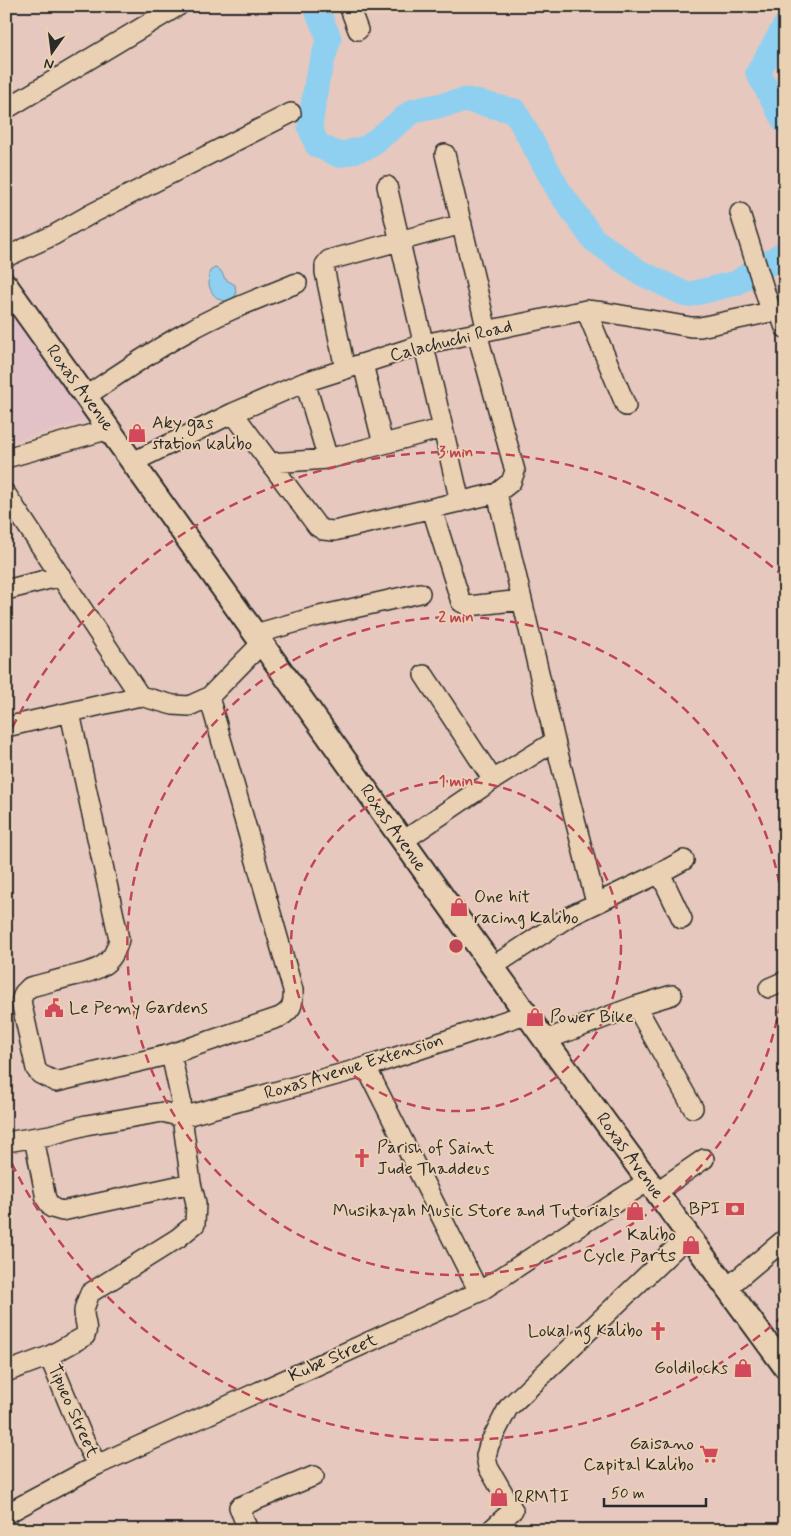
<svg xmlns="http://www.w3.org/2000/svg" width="791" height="1536" font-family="Mynerve,sans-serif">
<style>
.built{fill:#e2c1c7}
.water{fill:#8fd0f0;stroke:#678ea1}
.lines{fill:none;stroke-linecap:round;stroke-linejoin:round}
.river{stroke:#8fd0f0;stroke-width:25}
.minor-casing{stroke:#2b2b2b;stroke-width:22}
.major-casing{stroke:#2b2b2b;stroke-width:26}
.minor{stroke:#ebd1b3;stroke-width:19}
.major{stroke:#ebd1b3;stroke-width:22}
.ring{fill:none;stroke:#c04656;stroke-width:2.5;stroke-dasharray:9 6}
.labels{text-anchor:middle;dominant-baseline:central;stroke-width:4;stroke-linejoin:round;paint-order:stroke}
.street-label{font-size:18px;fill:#2b2b2b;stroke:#ebd1b3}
.poi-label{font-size:18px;fill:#2b2b2b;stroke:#ebd1b3;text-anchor:start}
.centre{fill:#c04656;stroke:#ebd1b3;stroke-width:2.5}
.ring-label{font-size:15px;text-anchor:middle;font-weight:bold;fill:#c04656;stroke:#ebd1b3;stroke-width:4;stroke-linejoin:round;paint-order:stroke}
</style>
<rect width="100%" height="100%" fill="#e6c8bf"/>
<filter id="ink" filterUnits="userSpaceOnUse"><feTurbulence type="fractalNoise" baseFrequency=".02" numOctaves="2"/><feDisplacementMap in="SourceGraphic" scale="10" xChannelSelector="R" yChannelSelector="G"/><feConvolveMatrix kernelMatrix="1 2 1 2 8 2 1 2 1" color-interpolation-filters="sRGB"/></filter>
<g filter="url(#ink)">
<path class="built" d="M6,308L89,419L6,442Z"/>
<path class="water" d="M215,268L221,271L225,279L235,285L236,295L229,301C213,303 205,284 210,271Z"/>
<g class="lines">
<path class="river" d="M315,6L329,38L317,80L310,127L317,145L339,155L368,147L413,111L467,100L515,111L559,191L593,239L639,272L687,295L736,283L755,271
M785,26L758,73L785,122
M762,268L785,252"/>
<g class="minor-casing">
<path id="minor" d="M349,6L358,30
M6,109L178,6
M445,154L487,331
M387,186L460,502
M740,213L771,311
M6,257L54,235L91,214L291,113
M586,310L626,406
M779,310L785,328
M363,364L383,444
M345,369L325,272V265L329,260L462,224
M305,382L328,459
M86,396C119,374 152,351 187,332C222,312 260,298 297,283
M233,413L317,526L323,530L334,531L497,493L511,482L515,471L477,333
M6,458L110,429
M133,462L233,413L305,382L424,344L586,310L604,312L691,327H700L785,309
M271,463L328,459L443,428
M6,494L140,696L173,705L189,706L209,697L293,990C294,1004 292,1010 280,1017L171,1054L56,1082L40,1074L36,1069L21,1001L24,993L30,987C43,984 56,980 69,977C94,971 113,968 119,939L70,713
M432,509L461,602L469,606L522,600
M6,590L61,576
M255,634L315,617L420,593
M424,675L493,780
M209,697L262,643
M6,727L140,696
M555,741L596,903
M403,841L493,780L555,741L497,493
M660,873L684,860
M492,967L570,916L660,873L682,919
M769,988L785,981
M636,1006L672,995
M545,1040L636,1006L693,1108
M366,1067L479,1292
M182,1117L366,1067L526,1014
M34,1138L46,1199L52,1208L62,1211L191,1183
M6,1142L50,1135L86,1125L163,1112L182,1117
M656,1192L704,1159
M727,1288L785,1239
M49,1356L83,1438L97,1465
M6,1372L49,1356L85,1336C89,1327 84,1322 84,1312C84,1306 88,1299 90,1293L178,1238L195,1224L196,1203L191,1183L182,1117L181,1100L171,1054
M6,1514L97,1465L479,1292L648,1181
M248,1530L239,1507L314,1476
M491,1530L513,1510L488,1467L486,1456L489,1445L508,1408L688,1236"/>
</g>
<g class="major-casing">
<path id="major" d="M6,285L545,1040L785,1367"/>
</g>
<use href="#minor" class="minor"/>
<use href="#major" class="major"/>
</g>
</g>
<g class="ring">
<circle cx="456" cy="946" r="165"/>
<path d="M785 960A329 329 0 1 1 785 932"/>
<path d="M783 1316A494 494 0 0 1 6 1151M6 741A494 494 0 0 1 783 576"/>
</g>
<defs>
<g id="shop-bare" transform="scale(1.5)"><path d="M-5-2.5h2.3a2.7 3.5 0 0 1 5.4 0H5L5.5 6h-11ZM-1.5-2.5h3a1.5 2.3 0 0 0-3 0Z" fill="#d1495b" stroke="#ebd1b3" stroke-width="2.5" paint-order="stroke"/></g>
<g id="civic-bare" transform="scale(1.5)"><path d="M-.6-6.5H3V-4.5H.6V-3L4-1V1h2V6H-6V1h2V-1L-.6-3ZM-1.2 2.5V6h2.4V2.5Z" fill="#d1495b" stroke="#ebd1b3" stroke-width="2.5" paint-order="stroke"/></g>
<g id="church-bare" transform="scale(1.5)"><path d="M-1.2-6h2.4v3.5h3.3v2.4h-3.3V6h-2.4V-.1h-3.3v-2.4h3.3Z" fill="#d1495b" stroke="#ebd1b3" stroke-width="2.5" paint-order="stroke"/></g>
<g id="bank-bare" transform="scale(1.5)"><path d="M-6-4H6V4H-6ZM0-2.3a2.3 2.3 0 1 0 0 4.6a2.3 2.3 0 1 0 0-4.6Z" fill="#d1495b" stroke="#ebd1b3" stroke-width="2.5" paint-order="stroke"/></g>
<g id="supermarket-bare" transform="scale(1.5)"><path d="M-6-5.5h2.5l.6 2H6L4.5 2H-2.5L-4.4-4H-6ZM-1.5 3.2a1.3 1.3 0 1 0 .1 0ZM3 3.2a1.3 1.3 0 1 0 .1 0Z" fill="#d1495b" stroke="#ebd1b3" stroke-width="2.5" paint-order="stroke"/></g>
</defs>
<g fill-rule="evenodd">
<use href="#shop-bare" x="137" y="433"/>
<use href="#shop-bare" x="459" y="907"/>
<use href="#civic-bare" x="54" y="1008"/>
<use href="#shop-bare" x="535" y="1017"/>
<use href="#church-bare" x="362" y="1158"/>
<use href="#bank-bare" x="735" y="1209"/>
<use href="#shop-bare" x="635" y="1211"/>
<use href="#shop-bare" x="691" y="1245"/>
<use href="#church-bare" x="658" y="1331"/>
<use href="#shop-bare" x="743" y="1368"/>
<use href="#supermarket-bare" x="709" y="1454"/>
<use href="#shop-bare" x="499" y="1497"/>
</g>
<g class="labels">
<g class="street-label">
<text transform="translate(451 341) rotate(-14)">Calachuchi Road</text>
<text transform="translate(80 388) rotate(54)">Roxas Avenue</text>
<text transform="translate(393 828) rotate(55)">Roxas Avenue</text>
<text transform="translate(354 1067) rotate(-17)">Roxas Avenue Extension</text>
<text transform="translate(630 1156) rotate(54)">Roxas Avenue</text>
<text transform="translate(333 1358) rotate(-24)">Kube Street</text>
<text transform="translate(73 1411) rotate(66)">Tipueo Street</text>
</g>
<g class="poi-label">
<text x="152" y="423">Aky gas<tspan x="152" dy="21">station kalibo</tspan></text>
<text x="474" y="897">One hit<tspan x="474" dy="21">racing Kalibo</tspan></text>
<text x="69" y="1008">Le Pemy Gardens</text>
<text x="550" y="1017">Power Bike</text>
<text x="377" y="1148">Parish of Saint<tspan x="377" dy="21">Jude Thaddeus</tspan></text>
<text x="720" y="1209" text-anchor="end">BPI</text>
<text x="620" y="1211" text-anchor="end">Musikayah Music Store and Tutorials</text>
<text x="676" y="1235" text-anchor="end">Kalibo<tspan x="676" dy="21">Cycle Parts</tspan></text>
<text x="643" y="1331" text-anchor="end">Lokal ng Kalibo</text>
<text x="728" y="1368" text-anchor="end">Goldilocks</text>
<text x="694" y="1444" text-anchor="end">Gaisano<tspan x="694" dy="21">Capital Kalibo</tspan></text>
<text x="514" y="1497">RRMTI</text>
</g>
</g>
<circle cx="456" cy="946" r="8" class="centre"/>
<g class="ring-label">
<text x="456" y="457">3 min</text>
<text x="456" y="622">2 min</text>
<text x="456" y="786">1 min</text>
</g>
<rect width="791" height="1536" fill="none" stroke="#ebd1b3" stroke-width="25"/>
<rect x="12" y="12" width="766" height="1511" fill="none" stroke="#2b2b2b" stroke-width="2" filter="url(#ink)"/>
<g transform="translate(52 52) rotate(194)" stroke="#ebd1b3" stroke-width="4" paint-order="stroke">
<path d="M0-4L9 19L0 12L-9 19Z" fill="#2b2b2b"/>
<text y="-8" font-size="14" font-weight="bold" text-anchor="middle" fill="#2b2b2b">N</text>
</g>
<path d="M604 1498v8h102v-8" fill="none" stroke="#2b2b2b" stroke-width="2.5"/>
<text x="611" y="1498" font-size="15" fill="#2b2b2b" stroke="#ebd1b3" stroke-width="4" paint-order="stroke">50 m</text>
</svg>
